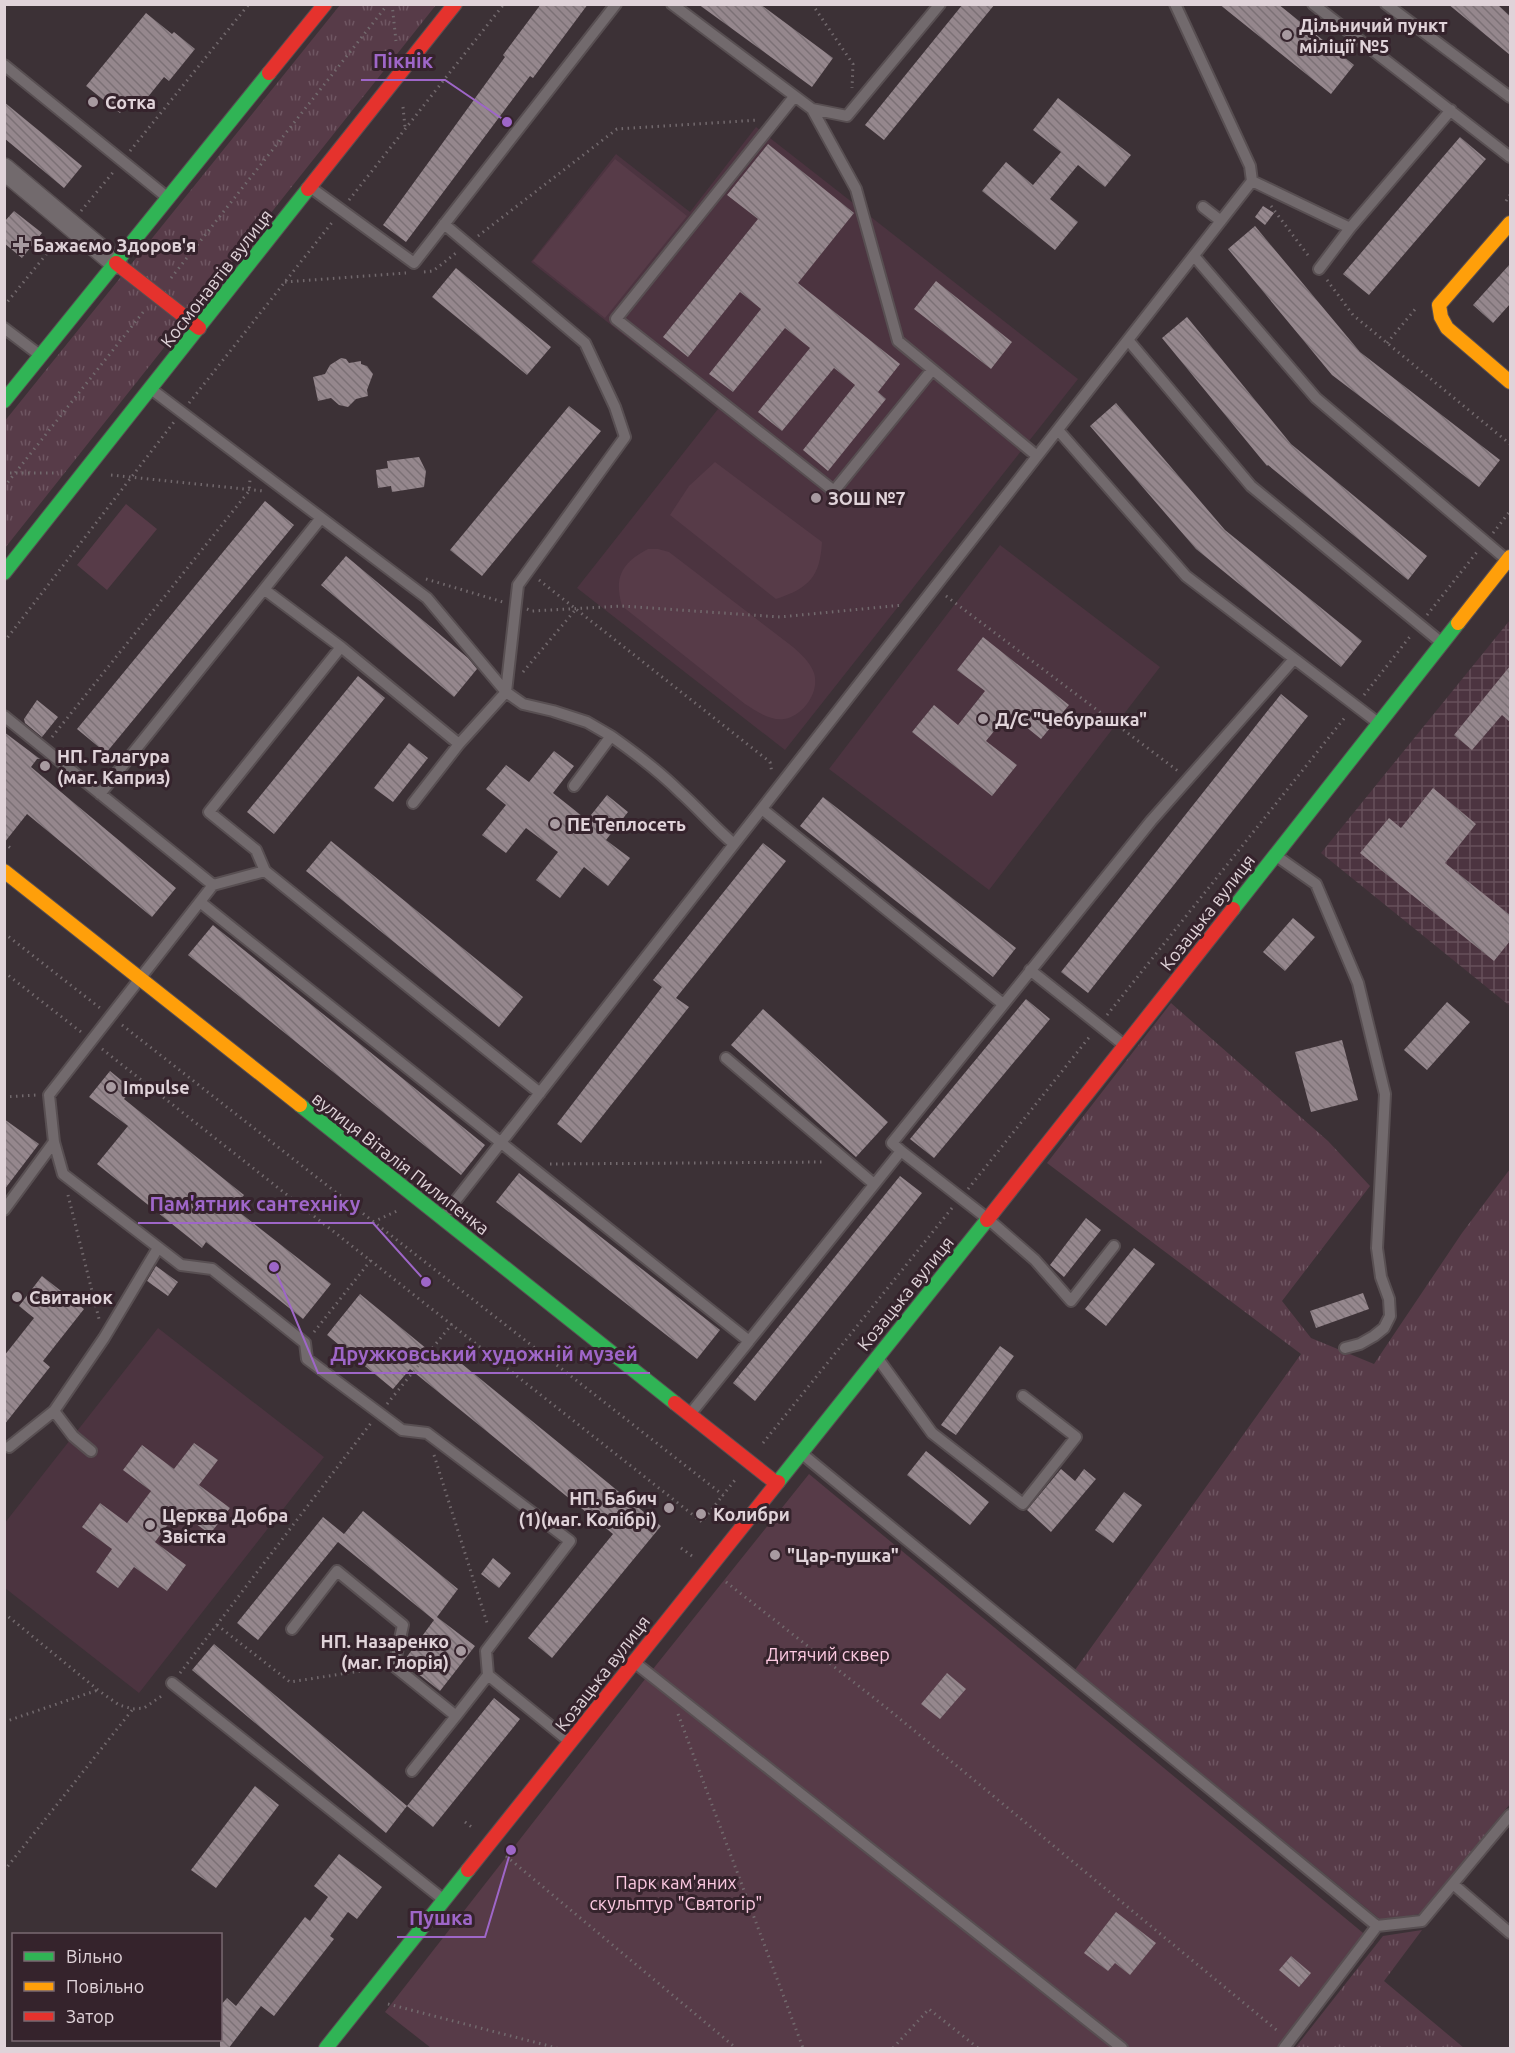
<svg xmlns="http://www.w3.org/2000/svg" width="1515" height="2053" font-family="Ubuntu,sans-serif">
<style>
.built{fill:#4c3440}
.industrial{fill:url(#industrial-grid)}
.grass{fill:url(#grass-tufts)}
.park{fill:#573b48}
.building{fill:url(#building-back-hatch)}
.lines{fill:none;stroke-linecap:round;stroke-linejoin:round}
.lane-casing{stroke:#584f52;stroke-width:14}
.street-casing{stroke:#584f52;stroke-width:24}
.fast-casing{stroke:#584f52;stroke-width:16}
.slow-casing{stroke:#584f52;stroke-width:16}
.jam-casing{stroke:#584f52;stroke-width:16}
.path{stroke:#72696d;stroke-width:3;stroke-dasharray:1.5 4.5;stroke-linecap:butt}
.lane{stroke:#726a6d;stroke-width:10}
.street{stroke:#726a6d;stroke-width:21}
.fast{stroke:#30b455;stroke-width:14}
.slow{stroke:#ff9f0a;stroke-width:14}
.jam{stroke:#e5322d;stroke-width:14}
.poi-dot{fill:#a79aa0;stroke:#35232c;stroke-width:2}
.labels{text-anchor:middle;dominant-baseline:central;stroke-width:6;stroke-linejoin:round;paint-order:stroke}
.poi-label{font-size:18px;font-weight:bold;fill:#e0d3d9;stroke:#35232c;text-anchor:start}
.street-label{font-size:18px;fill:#e0d3d9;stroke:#35232c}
.park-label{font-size:18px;fill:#fcc9e1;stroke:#35232c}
.leader{fill:none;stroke:#9e66c8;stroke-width:2}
.callout-dot{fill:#9e66c8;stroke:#35232c;stroke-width:2}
.callout-label{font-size:20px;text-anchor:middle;font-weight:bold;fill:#9e66c8;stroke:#35232c;stroke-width:6;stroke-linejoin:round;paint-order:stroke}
</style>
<defs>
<pattern id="industrial-grid" width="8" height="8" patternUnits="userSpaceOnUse" patternTransform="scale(1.5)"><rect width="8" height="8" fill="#4c3440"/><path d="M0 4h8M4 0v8" fill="none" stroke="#66505b"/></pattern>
<pattern id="grass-tufts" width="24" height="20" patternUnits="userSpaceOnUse" patternTransform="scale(1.5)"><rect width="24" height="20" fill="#573b48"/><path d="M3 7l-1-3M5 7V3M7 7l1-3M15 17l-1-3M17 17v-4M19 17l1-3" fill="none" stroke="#6f5662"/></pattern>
<pattern id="building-back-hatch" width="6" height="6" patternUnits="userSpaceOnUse" patternTransform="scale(1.5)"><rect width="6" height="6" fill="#95878d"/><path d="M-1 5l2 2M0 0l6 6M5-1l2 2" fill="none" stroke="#7c7176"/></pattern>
</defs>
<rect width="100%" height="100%" fill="#3c3136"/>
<path class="built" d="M756,127L1078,379L785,750L577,588L718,409L531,262L616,154L690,212Z
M1000,545L1160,667L989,890L829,769Z
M158,1328L324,1457L139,1693L5,1588L4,1524Z"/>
<path class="industrial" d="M1510,620V1006L1321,853Z"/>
<path class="grass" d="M340,5H436L5,548L4,422Z
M1171,1003L1328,1141L1370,1186L1282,1301L1311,1338L1374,1364L1462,1233L1510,1169V1804L1420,1914L1381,1920L1075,1670L1301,1354L1047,1163Z
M1422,1930L1384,1981L1464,2048H1295L1383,1936Z"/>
<path class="park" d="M615,159L687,216L605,318L533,261Z
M715,462L822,542C820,577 809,588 776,599L670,515L689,486Z
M126,504L157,529L107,590L77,565Z
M648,549H658L669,552L793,647C801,654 810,662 814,673C820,692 803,716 784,719C770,721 756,711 745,704L622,606C614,578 621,563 648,549Z
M809,1474L1374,1942L1287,2048H431L385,2012L649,1674Z"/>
<path class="building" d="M541,4H588L533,78L530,76L406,242L383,225L505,57L503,55Z
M698,4H760L833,58L812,87Z
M963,4H995L884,140L865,125Z
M1219,4H1278L1354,65L1331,94Z
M1448,4H1497L1510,16V55Z
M146,13L172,34L174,32L195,49L169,81L164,77L143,103L134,96L120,113L86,86Z
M1058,98L1131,155L1105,187L1078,165L1050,199L1078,222L1055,250L982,191L1006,162L1033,185L1061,152L1033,130Z
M4,102L82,166L64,188L4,138Z
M1460,137L1486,159L1369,295L1343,274Z
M768,144L854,213L798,283L900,364L878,392L886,399L828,471L803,450L855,385L834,368L782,431L758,412L810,348L785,328L733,392L709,374L761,309L740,292L688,357L663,337L758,219L727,195Z
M1263,206L1274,213L1265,225L1255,217Z
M14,211L42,233L22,258L4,243V222Z
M1255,226L1360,352L1500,460L1479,487L1332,375L1228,249Z
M1510,264V304L1493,323L1473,305Z
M456,268L551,347L527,375L432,297Z
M936,281L1012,342L991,369L914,309Z
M1187,317L1291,444L1427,556L1408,580L1268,465L1267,466L1162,338Z
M341,358L346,359L349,363L361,361V364L367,366L373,374L367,390L368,396L356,399L348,407L339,405L331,398L318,401L313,377L325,374L330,365Z
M1116,403L1225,530L1362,641L1341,667L1196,549L1090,426Z
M569,406L601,431L482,576L450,550Z
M419,457L426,471L424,487L392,492L391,486L378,488L376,470L388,468L387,461Z
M265,501L294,525L106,753L77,729Z
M346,556L468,658L477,669L454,697L321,585Z
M983,637L1069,705L1041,739L1009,713L986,741L1017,765L992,796L912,732L934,705L958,725L985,691L957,670Z
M1510,666V722L1502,715L1472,750L1454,735Z
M358,676L385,698L274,834L247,812Z
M1281,694L1308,716L1088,993L1061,972Z
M37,700L58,717L42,737L25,723L24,719Z
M4,732L40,759H37L31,767L176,888L152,917L27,814L4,843Z
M409,743L428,758L393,802L374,788Z
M554,751L574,766L553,793L587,820L607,795L628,812L606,840L630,858L608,886L584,867L560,898L536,880L558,852L526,828L506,853L482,835L506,805L486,789L506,765L529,782Z
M1433,788L1476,824L1445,863L1510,915V941L1494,961L1360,853L1389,818L1401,828Z
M823,797L1016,948L993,977L800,826Z
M331,841L523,997L499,1027L306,871Z
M763,843L786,861L676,998L689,1007L581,1143L557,1124L662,987L653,980Z
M1293,918L1315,937L1285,971L1263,952Z
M213,925L485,1145L461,1175L188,955Z
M1026,999L1050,1019L934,1158L910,1139Z
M1447,1002L1470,1022L1427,1070L1404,1050Z
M763,1009L888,1122L856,1157L731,1045Z
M1342,1040L1358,1100L1311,1112L1295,1052Z
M110,1071L132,1089L124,1099L244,1195L234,1208L331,1284L303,1319L206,1242L202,1248L97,1164L128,1126L89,1097Z
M4,1119L39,1144L4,1190Z
M519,1173L720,1330L697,1359L496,1202Z
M900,1176L922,1193L755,1401L733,1383Z
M1086,1218L1101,1230L1064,1277L1050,1265Z
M1134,1248L1155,1264L1106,1326L1085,1309Z
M156,1266L178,1282L168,1296L147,1281Z
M42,1276L84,1309L43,1361L50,1367L4,1425V1356L34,1318L19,1306Z
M1363,1293L1369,1309L1316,1328L1310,1311Z
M360,1294L444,1363L451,1355L661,1526L552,1658L528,1638L613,1534L410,1369L393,1389L327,1335Z
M1000,1346L1014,1356L956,1435L941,1425Z
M194,1443L218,1460L199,1485L230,1508L210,1534L178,1511L155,1542L186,1565L167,1591L134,1567L118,1588L96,1572L112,1549L82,1527L100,1503L127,1523L151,1491L123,1470L142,1445L174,1469Z
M926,1451L989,1502L970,1525L907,1475Z
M1061,1469L1075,1481L1084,1469L1096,1479L1051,1532L1027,1510Z
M1124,1492L1142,1505L1113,1543L1095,1530Z
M363,1511L458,1589L437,1617L475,1646L440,1691L403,1662L434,1620L338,1542L258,1640L237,1623L323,1517L344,1534Z
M493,1558L511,1573L499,1588L481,1574Z
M214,1644L407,1806L386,1833L192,1670Z
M947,1673L966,1689L940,1719L921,1704Z
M494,1698L520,1719L433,1827L407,1806Z
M255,1786L279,1805L216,1888L191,1870Z
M339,1854L382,1887L357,1919L348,1912L330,1936L334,1939L274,2016L261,2006L228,2049H220V2006L227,1998L236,2006L305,1917L310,1921L328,1897L314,1886Z
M1116,1912L1156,1943L1130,1975L1115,1963L1108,1971L1084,1953Z
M1291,1956L1311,1973L1299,1987L1279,1970Z"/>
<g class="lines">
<g class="lane-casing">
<path id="lane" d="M672,4L812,109L856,189L898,341L1037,456
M1313,4L1510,157
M1386,4L1510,97
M4,65L168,198
M794,97L616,319L834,491L932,370
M812,109L847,116L940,4
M1252,181L1350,228
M310,187L414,263L616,4
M1203,207L1221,221
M444,224L585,343L615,407L625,437L518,585L506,692
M1194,256L1316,398L1507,560
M1319,269L1350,228L1451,110
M4,328L41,356
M1128,340L1251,486L1442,643
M151,389L427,598L506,692L459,744L413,803
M1058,430L1186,576L1377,722
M265,590L341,647L459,744
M506,692L523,704L553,711L587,722L611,736L574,786
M4,716L213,885L265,871L540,1093
M611,736C635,753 659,771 680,792C699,809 715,828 734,844
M100,794L321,518
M762,809L1003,1004
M1275,855L1316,884L1358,983L1385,1094L1377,1248L1381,1277L1389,1299L1390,1316L1384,1328L1374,1336L1360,1344L1345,1348
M265,871L256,850L209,812L341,647
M200,902L749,1341L901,1151L988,1219L1035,1260L1071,1301L1114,1246
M1030,970L1124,1045
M726,1058L874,1184
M54,1142L63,1174L181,1265L212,1269L305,1343L307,1359L402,1430L427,1433L570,1541L486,1651L488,1675L569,1741
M901,1151L892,1143L1151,821L1294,659
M4,1210L54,1142L49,1095L213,885
M442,1218L1252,181L1250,166L1175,4
M879,1360L932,1433L1023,1504L1076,1437L1023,1396
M54,1411L73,1436L91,1451
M691,1413L749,1341
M9,1447L54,1411L104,1338L158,1248
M801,1453L1377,1926L1284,2048
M292,1629L337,1571L403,1625L394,1666L456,1716L488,1675
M634,1662L1122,2048
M172,1683L444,1900
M412,1771L456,1716
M1453,1884L1510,1933
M1377,1926L1422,1921L1510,1815"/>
</g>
<g class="street-casing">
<path id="street" d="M4,169L116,263"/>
</g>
<g class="fast-casing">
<path id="fast" d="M4,401L269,73
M4,573L308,189
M1233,909L1458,623
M300,1105L675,1403
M778,1482L987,1220
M326,2048L468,1870"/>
</g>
<g class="slow-casing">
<path id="slow" d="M1510,223L1439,305L1441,317L1447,328L1510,382
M1458,623L1510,557
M4,871L300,1105"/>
</g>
<g class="jam-casing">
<path id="jam" d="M269,73L325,4
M308,189L455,4
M116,263L199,328
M987,1220L1233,909
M675,1403L776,1483
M468,1870L778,1482"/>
</g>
<path class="path" d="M392,4L396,41
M812,4L853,64L852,88
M403,107L405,127
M130,151L249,4
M349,200L504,4
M1506,201L1510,195
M1271,206L1310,258
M81,211L115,170
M478,236L617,129L759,120
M424,272L433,271L456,253
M171,278L388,4
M1327,280L1353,315L1510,444
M285,282L406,273
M4,306L58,240
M1387,343L1417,307
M189,403L334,220
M4,473H54
M111,475L263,491
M4,487L144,311
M1493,533L1510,511
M426,579L503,602
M539,580L770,762L772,773
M946,596L1178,771
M527,609L532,611L622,606L780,617L903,605
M1427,615L1477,552
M4,642L174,422
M523,672L576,609
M1364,695L1412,634
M52,737L249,491L250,480
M4,843L12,849
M4,933L100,1008
M4,972L81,1032
M1107,1015L1346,716
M122,1025L723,1495L735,1480
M102,1049L702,1522L723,1495
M4,1097L36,1095
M550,1164L825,1162
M968,1189L1091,1035
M68,1195L99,1319
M373,1222L397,1211
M314,1332L371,1260
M387,1404L452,1324
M763,1443L952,1208
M434,1455L488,1626
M681,1548L692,1556
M726,1582L888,1709L1279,2032
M4,1613L98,1690L119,1705L133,1709L144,1708L163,1695
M217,1625L290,1682L380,1668
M180,1673L371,1423
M678,1714L803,2048
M4,1722L98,1690
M465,1822L473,1828
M506,1856L736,2048
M4,1871L133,1709
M388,2004L557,2048
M893,2048L929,2009L978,2048"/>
<use href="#lane" class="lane"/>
<use href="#street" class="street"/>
<use href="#fast" class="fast"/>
<use href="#slow" class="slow"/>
<use href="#jam" class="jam"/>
</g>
<g class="poi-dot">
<circle cx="1287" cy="35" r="6"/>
<circle cx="93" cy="102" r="6"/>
<path d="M18 236h6v6h6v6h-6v6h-6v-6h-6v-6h6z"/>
<circle cx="816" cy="498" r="6"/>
<circle cx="983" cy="719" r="6"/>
<circle cx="45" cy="766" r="6"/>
<circle cx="555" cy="824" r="6"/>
<circle cx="111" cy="1087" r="6"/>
<circle cx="17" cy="1297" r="6"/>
<circle cx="669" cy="1508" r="6"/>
<circle cx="701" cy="1514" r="6"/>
<circle cx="150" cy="1525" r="6"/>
<circle cx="775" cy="1555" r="6"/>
<circle cx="461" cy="1651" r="6"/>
</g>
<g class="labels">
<g class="poi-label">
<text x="1299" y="25">Дільничий пункт<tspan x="1299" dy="21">міліції №5</tspan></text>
<text x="105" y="102">Сотка</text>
<text x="33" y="245">Бажаємо Здоров'я</text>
<text x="828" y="498">ЗОШ №7</text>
<text x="995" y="719">Д/С "Чебурашка"</text>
<text x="57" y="756">НП. Галагура<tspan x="57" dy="21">(маг. Каприз)</tspan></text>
<text x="567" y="824">ПЕ Теплосеть</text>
<text x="123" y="1087">Impulse</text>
<text x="29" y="1297">Свитанок</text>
<text x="657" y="1498" text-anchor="end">НП. Бабич<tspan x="657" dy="21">(1)(маг. Колібрі)</tspan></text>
<text x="713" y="1514">Колибри</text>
<text x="162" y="1515">Церква Добра<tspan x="162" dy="21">Звістка</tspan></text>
<text x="787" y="1555">"Цар-пушка"</text>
<text x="449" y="1641" text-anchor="end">НП. Назаренко<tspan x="449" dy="21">(маг. Глорія)</tspan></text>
</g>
<g class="street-label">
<text transform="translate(216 278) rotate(-52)">Космонавтів вулиця</text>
<text transform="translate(1207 912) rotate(-52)">Козацька вулиця</text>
<text transform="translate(401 1163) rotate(38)">вулиця Віталія Пилипенка</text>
<text transform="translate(905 1293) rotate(-51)">Козацька вулиця</text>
<text transform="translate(602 1673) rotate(-52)">Козацька вулиця</text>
</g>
<g class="park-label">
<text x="828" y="1654">Дитячий сквер</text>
<text x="676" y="1882">Парк кам'яних<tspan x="676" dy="21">скульптур "Святогір"</tspan></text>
</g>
</g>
<path class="leader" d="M507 122L445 80H361M426 1282L373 1223H138M274 1267L318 1373H650M511 1850L485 1937H397"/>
<g class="callout-dot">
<circle cx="507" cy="122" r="6"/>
<circle cx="426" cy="1282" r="6"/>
<circle cx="274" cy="1267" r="6"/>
<circle cx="511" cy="1850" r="6"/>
</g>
<g class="callout-label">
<text x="403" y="68">Пікнік</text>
<text x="255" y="1211">Пам'ятник сантехніку</text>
<text x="484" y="1361">Дружковський художній музей</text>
<text x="441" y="1925">Пушка</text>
</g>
<rect width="1515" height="2053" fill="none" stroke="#e0d3d9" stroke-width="12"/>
<rect x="12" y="1933" width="210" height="108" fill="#35232c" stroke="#796971" stroke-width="1.5"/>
<rect x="24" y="1952" width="30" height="9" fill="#30b455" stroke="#796971" stroke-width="1.5"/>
<text x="66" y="1963" font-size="18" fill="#e0d3d9">Вільно</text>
<rect x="24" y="1982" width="30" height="9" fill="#ff9f0a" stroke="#796971" stroke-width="1.5"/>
<text x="66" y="1993" font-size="18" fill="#e0d3d9">Повільно</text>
<rect x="24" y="2012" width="30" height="9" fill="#e5322d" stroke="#796971" stroke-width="1.5"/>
<text x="66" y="2023" font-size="18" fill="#e0d3d9">Затор</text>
</svg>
